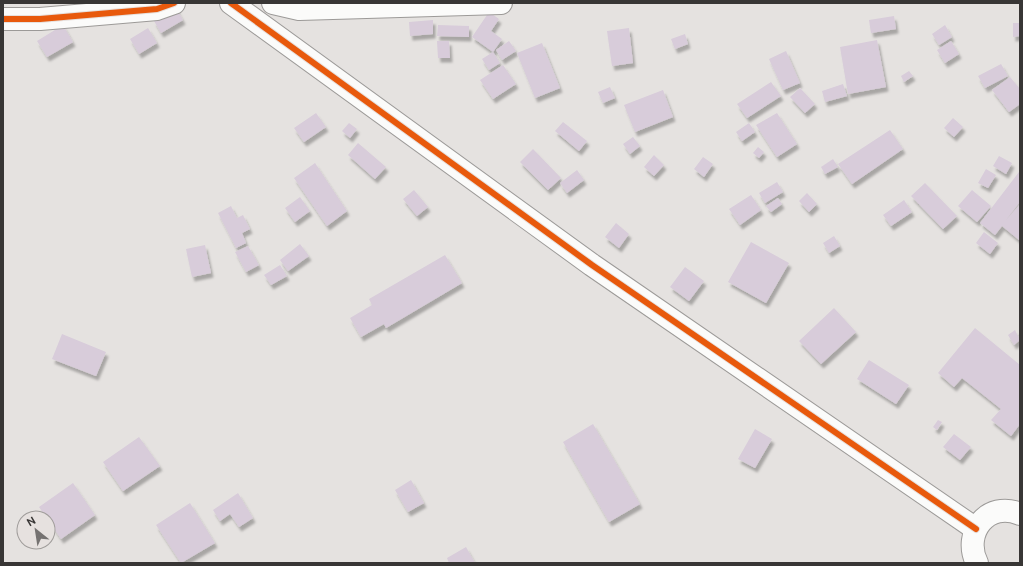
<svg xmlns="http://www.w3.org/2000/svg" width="1023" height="566" font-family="Ubuntu,sans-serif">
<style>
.building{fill:#d8ccda;filter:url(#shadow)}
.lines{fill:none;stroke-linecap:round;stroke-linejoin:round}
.street-casing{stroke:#9c9a98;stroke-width:24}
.secondary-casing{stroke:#9c9a98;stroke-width:24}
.street{stroke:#fbfbfa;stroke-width:22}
.secondary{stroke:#fbfbfa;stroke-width:22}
.cycleway-casing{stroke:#e6e1df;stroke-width:8}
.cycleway{stroke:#e8590c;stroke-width:6}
</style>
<defs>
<filter id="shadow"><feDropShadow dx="2.5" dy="4.5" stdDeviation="1" flood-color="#0004"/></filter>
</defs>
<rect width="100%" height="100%" fill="#e5e2e0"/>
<path class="building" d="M176,8L183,20L161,33L154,21Z
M489,12L499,19L491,31L502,39L493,52L472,37Z
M894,16L896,29L871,33L869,20Z
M433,20V34L410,36L409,22Z
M1013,23H1020V36L1013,37Z
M63,25L73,42L47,57L37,41Z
M438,25L469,26V37L437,36Z
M945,25L952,37L939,45L932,34Z
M148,28L157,43L139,54L130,39Z
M629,28L633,63L612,66L607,31Z
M685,34L688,44L675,49L671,39Z
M877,40L886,87L848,94L840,47Z
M437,41H449L450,58H438Z
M509,41L516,51L502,60L496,50Z
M951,41L959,54L945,63L937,50Z
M542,43L560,88L535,98L517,53Z
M786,51L800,83L783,90L769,59Z
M493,52L500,63L489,70L482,59Z
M1001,64L1008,76L985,88L978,76Z
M503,65L516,84L493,99L480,80Z
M909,71L913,76L904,82L901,76Z
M1010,77L1020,89V104L1009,112L992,90Z
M771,82L781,96L747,118L737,104Z
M843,84L847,96L825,102L822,91Z
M610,87L615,98L603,103L598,92Z
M800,88L815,104L805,113L790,97Z
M663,90L673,117L635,132L624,105Z
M316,113L326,127L304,142L294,128Z
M777,113L797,144L777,157L756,125Z
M953,118L963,127L954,137L944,128Z
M563,122L587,141L579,151L555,131Z
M349,123L357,129L350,138L342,131Z
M749,123L755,132L742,141L736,132Z
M890,130L903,149L852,184L838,164Z
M633,137L640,146L630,154L623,144Z
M358,143L386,167L375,179L348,155Z
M758,147L764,152L759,158L753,153Z
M533,149L561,178L548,190L520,162Z
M654,155L664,165L654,176L644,167Z
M999,156L1012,163L1006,174L993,166Z
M703,157L713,164L704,177L694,169Z
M833,159L838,167L825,174L821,167Z
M315,163L347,211L327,226L294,178Z
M986,169L996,175L988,188L978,183Z
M577,170L584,180L567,193L560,183Z
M1019,172L1020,202L1006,220L1020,204L1019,240L1002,226L995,235L980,223Z
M777,182L783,192L765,203L759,193Z
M925,183L957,216L943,229L911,196Z
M414,190L428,207L417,216L403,199Z
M972,190L991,206L977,222L958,206Z
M807,193L817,204L809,212L799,201Z
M751,195L761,210L740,225L729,209Z
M300,197L310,211L295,222L285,208Z
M778,198L782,204L771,212L766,206Z
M904,200L912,212L891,226L883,215Z
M231,206L237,218L243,215L250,229L242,233L246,243L236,248L218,213Z
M616,223L629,234L619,248L605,237Z
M984,232L998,243L990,254L976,243Z
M834,236L840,246L829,253L823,243Z
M751,242L789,263L766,303L728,282Z
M300,244L309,256L288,271L280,260Z
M205,245L211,273L192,277L186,249Z
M248,246L259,265L246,272L235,252Z
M445,255L462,283L386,328L384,324L361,337L350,318L372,305L369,299Z
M280,265L287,276L271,285L264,275Z
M685,267L704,281L689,301L670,287Z
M834,308L856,332L821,364L799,341Z
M975,328L1020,365V424L1011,436L991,420L1001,409L962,378L954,387L938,373Z
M1015,330L1020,340L1014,345L1008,335Z
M62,334L106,352L96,376L52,359Z
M869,360L909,385L896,404L857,379Z
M938,420L942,422L937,430L933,427Z
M593,424L640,504L609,522L563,442Z
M755,429L772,439L755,468L738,459Z
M954,434L971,447L960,460L943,447Z
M139,437L160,466L123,491L103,462Z
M411,480L424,503L408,512L395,490Z
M73,483L95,515L61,539L39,507Z
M238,493L253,518L239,527L230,514L220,521L213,510Z
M190,503L215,543L181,563L156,525Z
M466,547L475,563H449L447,558Z"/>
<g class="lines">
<g class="street-casing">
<path id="street" d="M273,3L299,9L501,3
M3,19H40L157,9L174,3"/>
</g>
<g class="secondary-casing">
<path id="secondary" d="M231,3L592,265L976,529
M977,563C962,533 988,500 1020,514"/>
</g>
<use href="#street" class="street"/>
<use href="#secondary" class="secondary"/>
<g class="cycleway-casing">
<path id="cycleway" d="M231,3L592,265L976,529
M3,19H40L157,9L174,3"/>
</g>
<use href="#cycleway" class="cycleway"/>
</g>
<rect width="1023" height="566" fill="none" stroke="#383635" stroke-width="8"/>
<g transform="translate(36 530) rotate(330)"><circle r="19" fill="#e6e1df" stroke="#a09d9b"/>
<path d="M0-3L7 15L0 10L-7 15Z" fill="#757271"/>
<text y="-6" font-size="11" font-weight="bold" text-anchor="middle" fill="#383635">N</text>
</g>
</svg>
